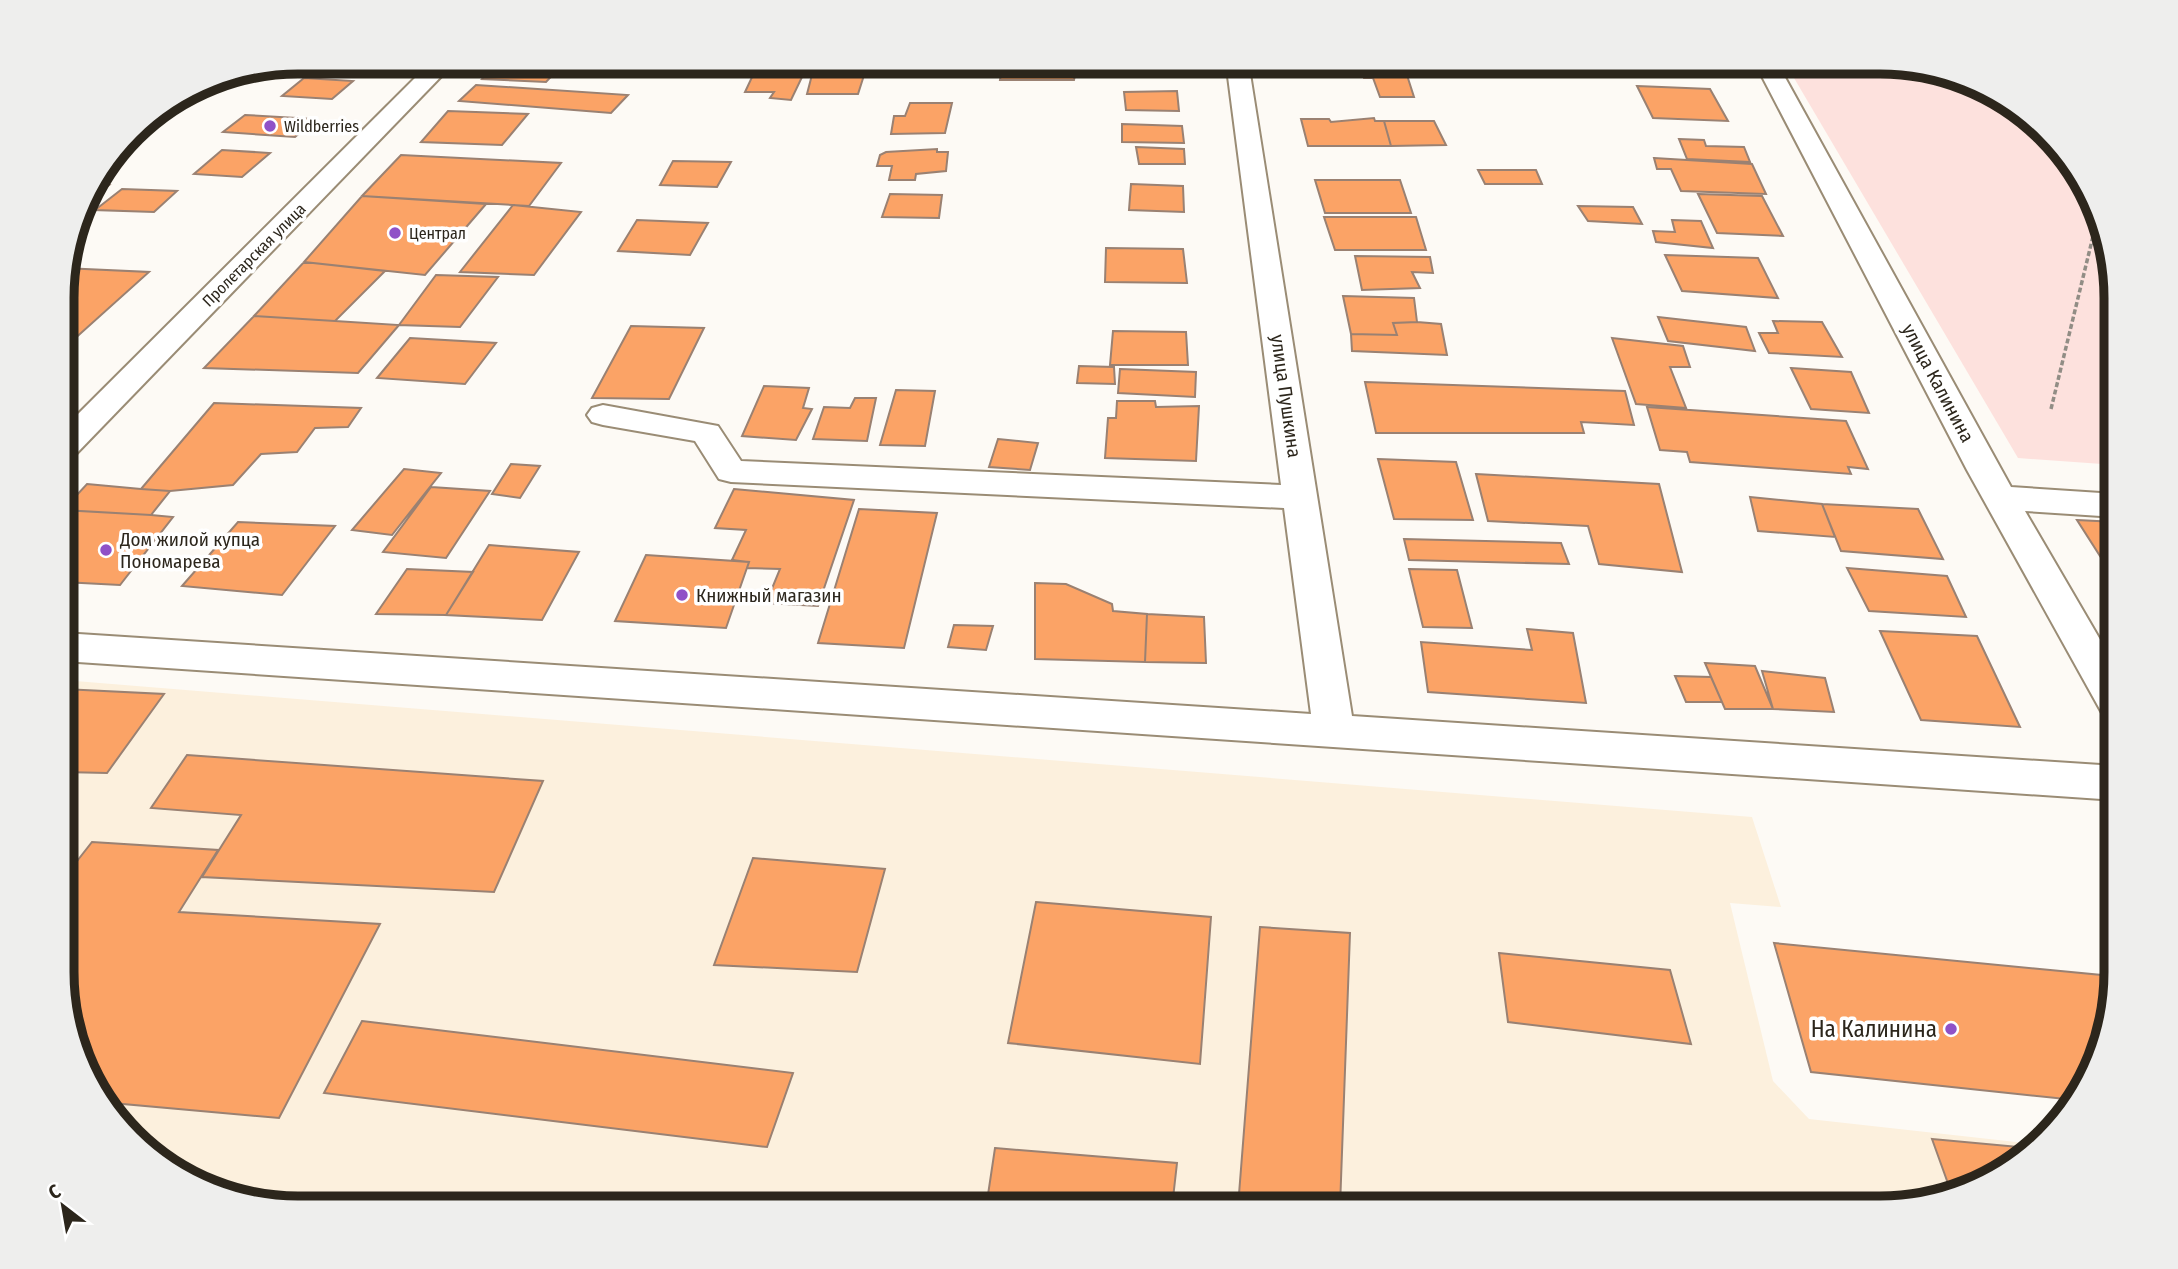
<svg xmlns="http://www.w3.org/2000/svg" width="2178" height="1269" font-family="'Fira Sans Condensed',sans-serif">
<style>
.built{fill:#fcf0dd}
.green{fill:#fde1dd}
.building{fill:#fba366;stroke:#9a8172;stroke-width:2}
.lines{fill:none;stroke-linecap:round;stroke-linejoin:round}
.minor-casing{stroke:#9a8c75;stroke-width:4}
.major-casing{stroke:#9a8c75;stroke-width:4}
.path{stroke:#918d85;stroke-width:3.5;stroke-dasharray:5 2.5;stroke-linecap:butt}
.minor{fill:#fff;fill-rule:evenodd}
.major{fill:#fff;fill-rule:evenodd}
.poi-dot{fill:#9051c7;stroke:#fff;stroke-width:2.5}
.labels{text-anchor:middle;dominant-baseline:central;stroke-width:7;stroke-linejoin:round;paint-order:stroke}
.far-poi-label{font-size:16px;fill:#2c261c;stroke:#fff;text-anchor:start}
.far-street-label{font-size:16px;fill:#2c261c;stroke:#fff}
.street-label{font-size:19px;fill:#2c261c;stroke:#fff}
.poi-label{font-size:19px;fill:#2c261c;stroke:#fff;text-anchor:start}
.near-poi-label{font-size:23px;fill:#2c261c;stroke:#fff;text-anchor:end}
.rim{fill:none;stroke:#2c261c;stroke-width:9}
</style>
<rect width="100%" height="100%" fill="#fdfaf5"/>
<path class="built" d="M63,680L1752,817L1781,907L1730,903L1773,1081L1809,1119L2034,1144L2011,1168L1895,1207L297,1208L180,1176L166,1163L171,1154L154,1152L101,1102L63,1002Z"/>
<path class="green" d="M1784,61H1881L1998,93L2077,167L2116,282V465L2018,458Z"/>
<path class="building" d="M496,61H566L546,82L482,79Z
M609,61H678L671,69L607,65Z
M1003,61H1078L1074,80H1000Z
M1486,61H1506L1508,68L1487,67Z
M1637,61H1700L1705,77L1656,74L1650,64Z
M814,67L866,69L858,94H807Z
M1361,69H1405L1414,97H1380L1373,78H1364Z
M753,75H803L791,100L770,98L774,92H745Z
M304,78L353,81L332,99L282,96Z
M476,85L628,95L611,113L459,101Z
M1637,86L1710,89L1728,121L1653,118Z
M1177,91L1179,111L1126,110L1124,92Z
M910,103H952L945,133L891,134L894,116H905Z
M448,111L528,114L502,145L421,142Z
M245,115L316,119L295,137L223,132Z
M1374,118L1375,121H1384L1391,146H1308L1301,119H1329L1331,122Z
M1384,121H1434L1446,145L1391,146Z
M1122,124L1182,126L1184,143L1122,142Z
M1679,139L1704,140L1706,146L1744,147L1750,162L1687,159Z
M1136,147L1184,149L1185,164H1139Z
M937,149V152H948L946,171L916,174L915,180H889L892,166H877L880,155L886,152Z
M222,150L270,153L242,177L194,174Z
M401,155L561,163L529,206L362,196Z
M1654,158L1752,164L1766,194L1681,191L1671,169H1657Z
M673,161L731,162L717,187L660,185Z
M1478,170H1536L1542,184H1485Z
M1315,180H1400L1411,213H1325Z
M92,184L109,185L93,198L84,197Z
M1131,184L1183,186L1184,212L1129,210Z
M122,189L177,191L154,212L95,210Z
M890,194L942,195L939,218L882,217Z
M1698,194L1762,196L1783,236L1717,233Z
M362,196L486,204L425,275L304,262Z
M513,205L581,212L534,275L460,272Z
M1578,206L1633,207L1642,224L1588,221Z
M1324,217H1416L1426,250H1335Z
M637,220L708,223L690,255L618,251Z
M1672,220L1701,221L1713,248L1656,242L1653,231L1675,232Z
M1106,248L1183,249L1187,283L1105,282Z
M1665,255L1758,258L1778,298L1682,291Z
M1355,256L1430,257L1433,273L1412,272L1420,288L1362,290Z
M304,262L385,271L335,321L254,316Z
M63,268L149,272L71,342H63Z
M436,275L498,277L460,327L399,325Z
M1343,296L1414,298L1417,322L1393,323L1397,335L1351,334Z
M254,316L335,321L399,325L358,373L204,368Z
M1658,317L1746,327L1755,351L1668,341Z
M1773,321L1822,322L1842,357L1769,353L1759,333H1778Z
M1417,322L1441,324L1447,355L1352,351L1351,334L1397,335L1393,323Z
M631,326L704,328L669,399L592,398Z
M1113,331L1186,332L1188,365H1110Z
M410,338L496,343L465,384L377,378Z
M1612,338L1683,346L1690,367H1670L1686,408L1636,404Z
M1079,366L1114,367L1115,384L1077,383Z
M1791,368L1851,372L1869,413L1811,409Z
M1120,369L1196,372L1195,397L1118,393Z
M1365,382L1625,391L1634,425L1581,422L1584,433H1376Z
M764,386L809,388L803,408L812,409L796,440L742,436Z
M896,390L935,391L925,446L880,445Z
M855,398H876L867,441L813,439L824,407L850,408Z
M1117,401H1155L1156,407L1199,406L1196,461L1105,458L1108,418H1116Z
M214,403L361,408L348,427L315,428L297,452L261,454L233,485L170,491L141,489Z
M1647,407L1846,421L1868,469L1848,467L1851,474L1690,462L1687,452L1660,450Z
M998,439L1038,443L1030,470L989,467Z
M1378,459L1456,462L1473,520L1394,519Z
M511,464L540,466L520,498L492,494Z
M404,469L441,473L392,535L352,530Z
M1476,474L1659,484L1682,572L1599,564L1588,526L1488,521Z
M87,484L141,489L170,491L151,515L63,510Z
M431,487L490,491L446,558L383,552Z
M734,489L854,500L818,606L766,603L780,569L747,568L749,562L732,560L746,530L715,528Z
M1750,497L1822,504L1835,537L1758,531Z
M1822,504L1918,509L1943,559L1841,551Z
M859,509L937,513L904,648L818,643Z
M63,510L151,515L173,517L120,585L63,582Z
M2077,520L2116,522V581Z
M238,522L335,526L282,595L182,586Z
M1404,539L1561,543L1569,564L1409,560Z
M489,545L579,552L542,620L446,615Z
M646,555L749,562L726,628L615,621Z
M1847,568L1947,576L1966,617L1869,611Z
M407,569L473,572L446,615L376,614Z
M1409,569L1457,570L1472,628L1423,627Z
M1035,583L1066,584L1112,604L1113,611L1147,614L1145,662L1035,659Z
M1147,614L1204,617L1206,663L1145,662Z
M954,625L993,626L986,650L948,647Z
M1527,629L1573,633L1586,703L1428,692L1421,642L1532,650Z
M1880,631L1977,636L2020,727L1921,720Z
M1705,663L1755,666L1773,709H1725Z
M1762,671L1825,678L1834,712L1773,709Z
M1675,676L1711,677L1722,702H1686Z
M63,689L164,694L107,773L63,772Z
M187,755L543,781L494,892L202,877L241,815L151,808Z
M92,842L218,850L179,912L380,924L279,1118L101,1102L63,1002V879Z
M753,858L885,869L857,972L714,965Z
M1036,902L1211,917L1200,1064L1008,1043Z
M1260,927L1350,933L1340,1207H1238Z
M1774,943L2112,976L2116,986L2085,1089L2075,1100L1811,1072Z
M1499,953L1670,970L1691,1044L1508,1022Z
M362,1021L793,1073L767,1147L324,1093Z
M1932,1139L2030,1148L2011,1168L1950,1189Z
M995,1148L1177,1163L1172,1207L986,1208Z"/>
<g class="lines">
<g class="minor-casing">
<path id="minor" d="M892,61H914L910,68H894Z
M1226,61H1248L1352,716L2116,766V800L63,661V633L1311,714L1284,508L731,482L719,479L695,441L603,425L592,422L587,415L592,408L603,405L718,426L741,461L1281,485Z
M1754,61H1776L2011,487L2116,494V517L2025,511L2116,667V717L2102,713L1967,470Z"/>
</g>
<g class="major-casing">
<path id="major" d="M432,61H456L75,455L63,458V429Z"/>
</g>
<path class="path" d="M2092,243L2103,244
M2051,409L2096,224"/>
<use href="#minor" class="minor"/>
<use href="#major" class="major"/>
</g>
<g class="poi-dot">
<circle cx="270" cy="126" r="7"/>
<circle cx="395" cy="233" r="7"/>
<circle cx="106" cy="550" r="7"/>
<circle cx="682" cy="595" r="7"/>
<circle cx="1951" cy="1029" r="7"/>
</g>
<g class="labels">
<g class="far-poi-label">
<text x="284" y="126">Wildberries</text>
<text x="409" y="233">Централ</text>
</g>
<g class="far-street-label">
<text transform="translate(254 255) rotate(-45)">Пролетарская улица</text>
</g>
<g class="street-label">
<text transform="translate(1938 383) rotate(62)">улица Калинина</text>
<text transform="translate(1286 396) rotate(82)">улица Пушкина</text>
</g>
<g class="poi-label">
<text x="120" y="539">Дом жилой купца<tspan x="120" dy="22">Пономарева</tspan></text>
<text x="696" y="595">Книжный магазин</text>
</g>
<g class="near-poi-label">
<text x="1937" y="1029">На Калинина</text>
</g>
</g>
<path d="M0 0H2178V1269H0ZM298 74H1880A224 224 0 0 1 2104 298V972A224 224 0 0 1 1880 1196H298A224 224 0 0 1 74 972V298A224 224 0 0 1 298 74Z" fill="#eeeeed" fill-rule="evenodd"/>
<path class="rim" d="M298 74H1880A224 224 0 0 1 2104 298V972A224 224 0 0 1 1880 1196H298A224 224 0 0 1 74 972V298A224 224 0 0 1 298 74Z"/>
<g transform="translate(63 1206) rotate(329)" stroke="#ffffff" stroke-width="5" paint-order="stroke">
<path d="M0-5L12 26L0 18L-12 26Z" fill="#2c261c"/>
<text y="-10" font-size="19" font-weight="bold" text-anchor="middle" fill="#2c261c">С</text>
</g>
</svg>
